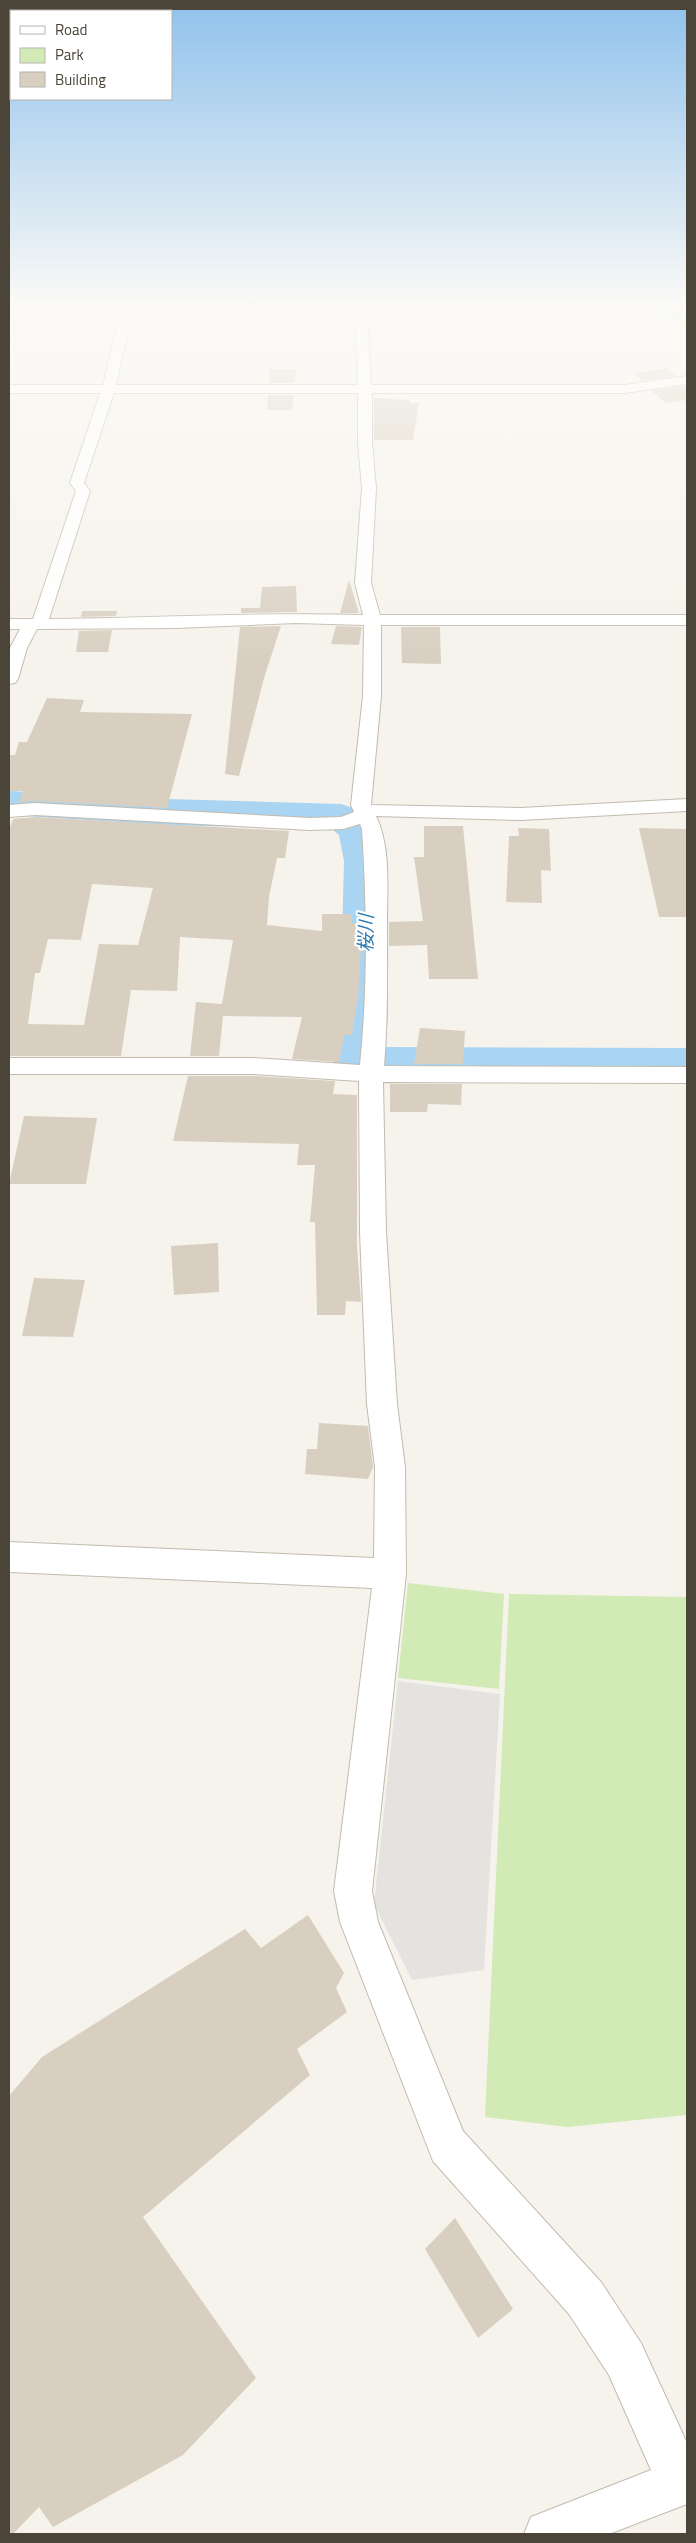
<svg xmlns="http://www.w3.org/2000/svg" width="696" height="2543" font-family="'Titillium Web','Noto Sans JP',sans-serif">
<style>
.green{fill:#d2eab5}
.parking{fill:#e5e3e0}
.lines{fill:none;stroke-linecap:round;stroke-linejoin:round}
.river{fill:#a9d4f2;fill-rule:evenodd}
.building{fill:#d8cfc1;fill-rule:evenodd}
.minor-casing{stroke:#c2bbae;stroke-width:2}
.minor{fill:#fff;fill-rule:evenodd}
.labels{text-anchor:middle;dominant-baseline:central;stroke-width:4.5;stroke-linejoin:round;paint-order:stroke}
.water-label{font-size:19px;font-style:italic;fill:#2e7ab2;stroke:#fff}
</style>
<rect width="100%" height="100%" fill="#f6f3ec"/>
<path class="green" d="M652,308H687V327Z
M408,1583L504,1594L499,1689L398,1678Z
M509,1594L687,1597V2115L567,2127L485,2117Z"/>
<path class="parking" d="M398,1681L500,1694L484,1970L412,1980L374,1904Z"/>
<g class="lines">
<path class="river" d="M9,791L167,799L341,804C366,811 383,826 387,852L388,1015L386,1047L687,1048V1082L359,1081L341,1076L334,1064L340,1015L344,861L339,835L332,829L167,825L9,815Z"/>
</g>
<path class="building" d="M667,368L675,376L642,381L635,373Z
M270,369H296L295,383H269Z
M684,386L687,389V400L665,403L652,391Z
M268,395H294L292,410H267Z
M374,398L410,400V403H419L413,440H374Z
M349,580L359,613H340Z
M296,586L297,612L241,613V608H260L262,587Z
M82,611H117L116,616L81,617Z
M281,626L264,678L239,776L225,774L240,627Z
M336,626L362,627L359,645L331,644Z
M401,627H440L441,664L402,663Z
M112,630L108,652H76L79,631Z
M47,698L84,700L80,712L192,714L167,808L35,801L19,802L23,791H9V755H15L19,742H27Z
M35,817L289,831L285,858H277L269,897L267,925L322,931V914H352V923H364V947H361L358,1002H357L352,1035H344L339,1062L292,1059L302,1017L223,1016L219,1056H190L196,1002L222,1004L233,940L180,937L177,991L131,990L121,1056H9V830L13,819ZM92,884L153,888L138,945L99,944L84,1025L28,1024L35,973H40L48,939L81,940Z
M424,826H463L478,979H429L427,945L389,946V922L423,921L414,857H424Z
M518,828L549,829L551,871L541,870L542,903L506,902L509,836H519Z
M639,828L687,829V917H659Z
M420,1028L465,1031L463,1064H414Z
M188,1076H254L335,1081L333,1094L357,1095V1246L361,1302L346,1301L345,1315H317L315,1222H310L315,1165H297L299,1144L173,1141Z
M390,1084H462L461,1105L428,1104L427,1112H390Z
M24,1116L97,1118L86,1184H9Z
M218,1243L219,1292L174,1295L171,1246Z
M34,1278L85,1280L73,1337L22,1336Z
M319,1423L368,1426L373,1467L368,1479L305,1474L307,1449H317Z
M308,1915L344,1973L336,1988L347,2012L297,2049L310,2075L143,2217L256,2378L183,2455L53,2527L39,2507L13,2534H9V2096L42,2057L245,1929L261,1948Z
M455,2218L513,2309L478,2338L425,2249Z"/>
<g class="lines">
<g class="minor-casing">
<path id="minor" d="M130,308H142L129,327L116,385H358L355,308H367L371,385H625L687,376V384L625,393H372V443L376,488L371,583L380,615H687V625H381V696L371,805L521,808L687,799V811L521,820L376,816C391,847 387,889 387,923C387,971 388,1018 384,1066L687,1067V1083L383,1082L386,1232L397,1404L405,1467L406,1574L372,1891L378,1922L463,2131L601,2282L641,2343L687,2443V2504L609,2534H524L531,2517L651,2470L609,2375L569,2314L433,2161L340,1922L334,1891L372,1588L9,1572V1542L374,1558L375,1467L367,1404L360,1232L359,1081L254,1074H9V1058H254L360,1065C368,987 367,907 362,829L360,824L343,829L310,830L35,815L9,817V805L35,803L310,818L341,817L354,812L351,805L363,696L364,625L296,623L177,628L37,629L27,648L18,679L15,683L9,684V650L20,629H9V619H33L76,491L70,483L100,393H9V385H103L117,327ZM114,393H358V443L362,488L355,583L363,615C259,612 154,618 49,619L90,491L84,483Z"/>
</g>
<use href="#minor" class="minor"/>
</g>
<linearGradient id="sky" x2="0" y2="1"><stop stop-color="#8fc1ec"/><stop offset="0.46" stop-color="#fbfaf6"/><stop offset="1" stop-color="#fbfaf6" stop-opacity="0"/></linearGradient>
<rect width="696" height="664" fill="url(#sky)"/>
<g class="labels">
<g class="water-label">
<text transform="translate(365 933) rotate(-89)">桜川</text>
</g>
</g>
<rect width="696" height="2543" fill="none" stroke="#4b4439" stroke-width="20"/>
<rect x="10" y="10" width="162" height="90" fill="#ffffff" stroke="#b7b4b0"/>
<rect x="20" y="26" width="25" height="8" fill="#ffffff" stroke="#b7b4b0"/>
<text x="55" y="35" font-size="15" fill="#4b4439">Road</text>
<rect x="20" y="48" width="25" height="15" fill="#d2eab5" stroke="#b7b4b0"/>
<text x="55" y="60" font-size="15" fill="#4b4439">Park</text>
<rect x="20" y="72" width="25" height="15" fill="#d8cfc1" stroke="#b7b4b0"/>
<text x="55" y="85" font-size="15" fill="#4b4439">Building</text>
</svg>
